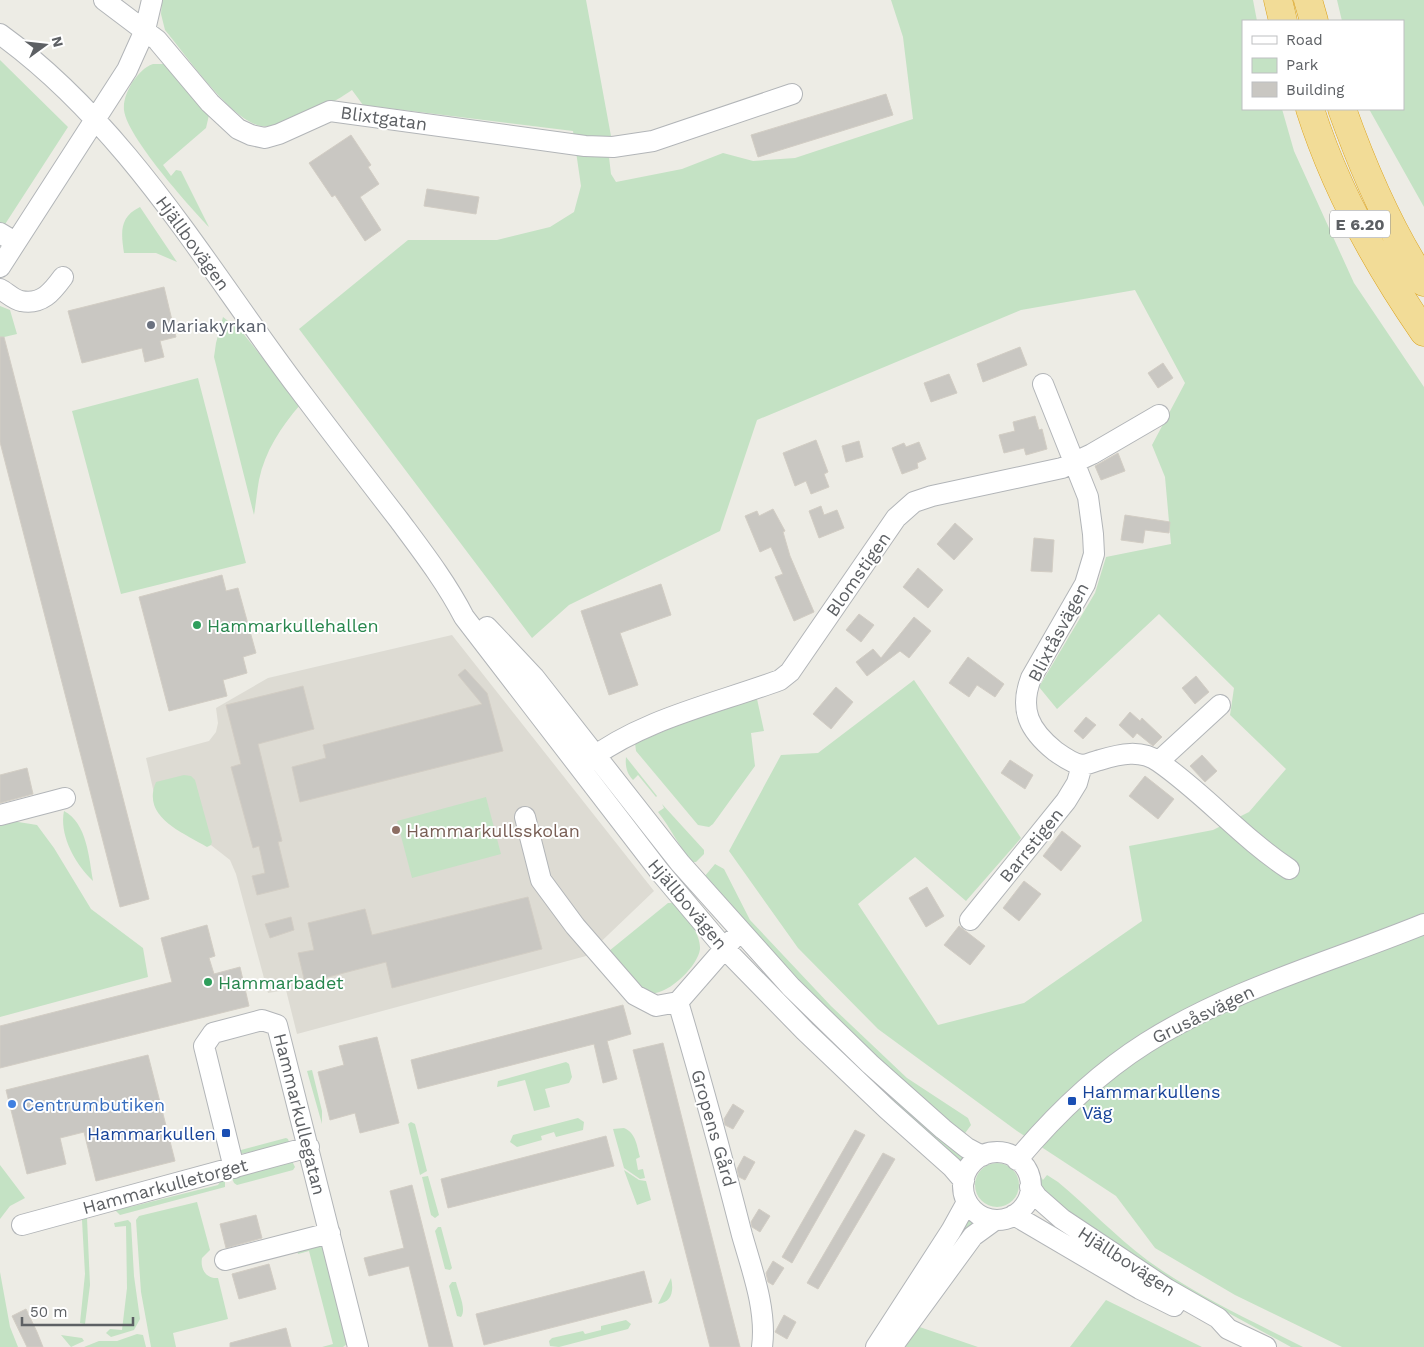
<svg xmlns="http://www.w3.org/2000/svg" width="1424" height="1347" font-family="'Work Sans',sans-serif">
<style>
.education{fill:#dddbd3}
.green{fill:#c4e2c4}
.building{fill:#c9c7c2;stroke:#d2cdc4}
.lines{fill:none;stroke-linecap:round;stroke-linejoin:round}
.minor-casing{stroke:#b2b5b8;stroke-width:22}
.highway-casing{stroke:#dba118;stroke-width:29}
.minor{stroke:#fff;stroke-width:20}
.highway{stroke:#f2dc97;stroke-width:28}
.worship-dot{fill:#6b7280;stroke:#fff;stroke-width:2}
.leisure-dot{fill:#2e9e5b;stroke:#fff;stroke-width:2}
.education-dot{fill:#8d6e63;stroke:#fff;stroke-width:2}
.transit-dot{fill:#1a4fb4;stroke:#fff;stroke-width:2}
.shop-dot{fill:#3f7fe0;stroke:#fff;stroke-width:2}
.labels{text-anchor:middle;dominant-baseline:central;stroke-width:4;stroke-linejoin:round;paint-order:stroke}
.shield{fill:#fff;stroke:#8e9092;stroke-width:1}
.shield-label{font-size:16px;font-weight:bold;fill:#5d6064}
.street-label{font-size:18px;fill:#5d6064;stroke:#fff}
.worship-label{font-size:18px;fill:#5b616d;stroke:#fff;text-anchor:start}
.leisure-label{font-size:18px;fill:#27864d;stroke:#fff;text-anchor:start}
.education-label{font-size:18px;fill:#785e54;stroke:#fff;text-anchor:start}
.transit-label{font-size:18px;fill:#164399;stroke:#fff;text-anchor:start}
.shop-label{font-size:18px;fill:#366cbe;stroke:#fff;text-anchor:start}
</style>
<rect width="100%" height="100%" fill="#edece5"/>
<path class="education" d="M452,635L654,891L586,956L297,1034L286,990L268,993L236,874L230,860L156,802L146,758L209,741L216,732L218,723L216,708L268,678Z"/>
<path class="green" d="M162,0H586L613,147L614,156L609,157L611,174L616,182L682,169L723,153L753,161L795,158L913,119L903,37L891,0H1253L1257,21H1243V109H1282L1294,151L1354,283L1424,387V1347H1342L1235,1295L1155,1248L1116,1196L1017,1131L878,1029L798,948L729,851L781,755L818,753L914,680L1021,838L966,901L915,857L858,904L938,1025L1024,1003L1142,921L1129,846L1213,830L1249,812L1286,769L1230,715L1234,688L1159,614L1057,709L1039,687L1095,593L1106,557L1171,544L1165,477L1152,445L1185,383L1135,290L1021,310L757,420L720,531L569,605L532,638L299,329L408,240H497L550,227L574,212L581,186L573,131L363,105L352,90C334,103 278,133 257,125C227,115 186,55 165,30L161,14Z
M1337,0H1424V207L1369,109H1403V21H1342Z
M0,60L68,127L0,232Z
M153,64H164L209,115L206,128L163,165L171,176L176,170L181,171L209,227C189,206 127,137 124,110C123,99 128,90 133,81C139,74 144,67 153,64Z
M140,207L177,262L156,253H124C121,233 119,217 140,207Z
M0,306L10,310L17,334L0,338Z
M223,317L242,332L300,405C281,427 265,451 259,480C257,491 256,503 254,515L214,357L216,343Z
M198,378L246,563L121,594L72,411Z
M757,699L764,731L751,733L755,766L713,824L709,827L698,825L636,751L635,743L698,717Z
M626,757L657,796L656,797L638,775L633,780C627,774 625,766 626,757Z
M184,775L191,776L195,780L212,842L211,845L207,847C182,832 141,817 156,782Z
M486,797L501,854L412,878L397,821Z
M662,804L704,850V854L696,862H692C679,847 671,828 658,812L664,808Z
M64,811C87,823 89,858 93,881C75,864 59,835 64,811Z
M12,821L37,825L54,848L91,909L143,948L148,977L0,1017V824Z
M715,864L724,869L750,920L831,1006L907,1078L968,1118L971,1125L963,1136L810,995L704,877Z
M668,903H674C684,914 701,933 700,949C698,967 663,1001 644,992C634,987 617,960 609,951Z
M776,989L968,1159L963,1165L917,1131Z
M566,1062L569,1064L572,1077L569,1083L545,1089L550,1107L534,1111L525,1080L497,1087L498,1081Z
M312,1070L322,1111V1124L307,1071Z
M578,1118L584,1122L583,1130L556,1137L554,1132L541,1136L542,1140L517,1147L510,1142L513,1135Z
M411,1122L415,1124L427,1171L420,1175L408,1124Z
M624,1128C636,1133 637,1146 640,1157L636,1159L638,1170L643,1169L645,1178L640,1179L624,1168L613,1129Z
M286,1138L288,1139L290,1145L240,1154L241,1150Z
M292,1161L295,1167L293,1170L237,1185L234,1183L231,1176Z
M975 1185a22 22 0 1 1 44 0a22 22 0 1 1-44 0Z
M0,1165L25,1198L10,1206L0,1219Z
M624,1170L639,1180L646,1181L651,1200L637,1205Z
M1037,1171L1043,1180L1047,1175L1058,1182C1088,1207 1115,1236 1147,1260C1195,1295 1250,1320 1303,1347H1291L1168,1280L1054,1203L1038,1183Z
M428,1176L439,1215L435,1218L431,1215L422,1177Z
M222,1179H225V1187L120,1215L116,1211V1208L124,1205L130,1207L218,1185Z
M197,1202L210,1250L202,1258C200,1269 206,1279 218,1278L228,1319L173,1333L176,1347H151L141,1292L136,1220L139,1216Z
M969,1215L976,1221L905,1322L978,1347H865L887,1316Z
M87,1218L90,1285L85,1324L80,1323L85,1274L82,1220Z
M128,1220L131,1223L134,1276L140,1319L134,1330L111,1337L106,1333L110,1329L122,1330L127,1288L126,1226L115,1227L114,1223Z
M438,1227H441L452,1268L450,1270L445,1269L435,1231Z
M318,1242L323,1246L348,1343L343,1347H322L333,1344L309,1251L298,1254L297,1251Z
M0,1272L10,1327L18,1347H0Z
M671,1278C674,1291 672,1302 658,1304Z
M452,1282H456C458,1292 467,1309 461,1317L457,1316L449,1286Z
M1106,1300L1202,1347H1070Z
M626,1320L631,1324L628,1329L559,1347L550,1346L549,1341L552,1338L583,1331L585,1334L601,1330V1326Z
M137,1334L143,1335L146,1347H84L99,1341H117Z
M61,1335L82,1338L84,1341L71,1347Z"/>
<path class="building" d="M886,94L893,115L758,157L751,135Z
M351,135L371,165L368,167L379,184L360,197L381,230L365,241L335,195L332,197L309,163Z
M427,189L479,197L476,214L424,206Z
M164,287L176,337L160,341L164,357L145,362L142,348L82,363L68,311Z
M0,337H4L149,899L120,907L0,442Z
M1020,347L1027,365L983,382L977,364Z
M1163,363L1173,378L1158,388L1148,373Z
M949,374L957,393L931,402L924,383Z
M1035,416L1039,430L1042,429L1047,449L1026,455L1024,448L1004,453L999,435L1015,431L1013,422Z
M816,440L828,472L824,474L829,487L811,494L806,481L795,486L783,453Z
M859,441L863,457L846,462L842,446Z
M919,442L926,459L917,463L918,468L902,474L892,448L904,443L906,447Z
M1118,453L1125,471L1101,480L1095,466Z
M821,506L824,515L837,510L844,528L819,538L809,511Z
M773,509L785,531L783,532L790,556L814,612L794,621L775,577L783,574L771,547L760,552L745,516L757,511L759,516Z
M1125,515L1170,522L1169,533L1145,530L1143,543L1121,540Z
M955,523L973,539L954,560L937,544Z
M1034,538L1054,540L1052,572L1031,571Z
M918,568L943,590L928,608L903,587Z
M222,575L226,591L238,588L256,653L243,657L247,673L223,680L227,696L169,711L139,597Z
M661,584L671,615L620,633L638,685L609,695L581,611Z
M859,614L874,625L861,642L846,630Z
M914,617L931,631L909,658L900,651L867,676L856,662L873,649L881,658Z
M968,657L1004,684L995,697L977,685L969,697L949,683Z
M465,669L487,693L503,751L300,802L292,767L326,758L323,745L482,704L458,675Z
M1196,676L1209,692L1195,704L1182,688Z
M303,686L314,729L258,744L282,841L278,842L289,887L257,895L252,876L265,873L259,846L253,848L231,767L241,764L226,705Z
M836,687L853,702L831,729L813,714Z
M1130,712L1140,721L1142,718L1162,737L1153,746L1137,733L1133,738L1119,725Z
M1086,717L1096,725L1083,739L1074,731Z
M1202,755L1217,771L1205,782L1190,766Z
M1010,760L1033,775L1025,789L1001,773Z
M27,768L33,794L0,803V775Z
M1145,776L1174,799L1158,819L1129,796Z
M1062,831L1081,846L1061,871L1043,856Z
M1024,881L1041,894L1019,921L1003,908Z
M927,887L944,916L926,927L909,898Z
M528,897L542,949L392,988L386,962L305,983L298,953L314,950L308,923L365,909L372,935Z
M291,917L294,930L270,938L265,924Z
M207,925L215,956L209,958L214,974L240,967L249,1006L0,1068V1026L172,982L161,938Z
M959,926L985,946L970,965L944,945Z
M623,1005L631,1034L607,1041L617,1079L603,1083L594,1044L418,1089L411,1060Z
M377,1037L399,1123L360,1133L355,1113L330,1120L318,1072L344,1065L339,1046Z
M663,1043L701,1194L740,1347H710L676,1215L633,1050Z
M148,1055L175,1161L96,1181L84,1132L60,1138L66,1164L27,1174L6,1090Z
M733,1104L744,1111L733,1129L725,1125L724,1119Z
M855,1130L865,1135L792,1263L782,1257Z
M606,1136L614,1166L448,1208L441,1179Z
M883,1153L895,1159L818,1289L807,1283Z
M744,1156L755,1162L745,1180L739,1177L737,1169Z
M412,1185L453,1347H429L409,1266L369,1276L364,1258L404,1248L390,1191Z
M759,1209L770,1216L760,1232L752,1227L751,1222Z
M256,1215L262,1238L226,1248L220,1224Z
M773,1261L784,1268L773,1285L768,1282L766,1273Z
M269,1264L276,1289L239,1299L232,1274Z
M644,1271L652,1302L484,1345L476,1314Z
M26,1309L37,1332L43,1347H27L12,1316Z
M784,1315L796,1322L787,1339L775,1332Z
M286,1328L291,1347H230V1343Z"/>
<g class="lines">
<g class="minor-casing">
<path id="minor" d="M104,0L157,40L210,103L238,129L251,135L265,138L279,134L330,111L585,146L613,147L653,141L792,94
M0,34C126,125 206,266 298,388C331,432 365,476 399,520C422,551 446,582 464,617L660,872L724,948L805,1031L887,1109L952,1167L964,1181
M0,233L15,242
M0,267L127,70L145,30L152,0
M0,289C6,292 14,300 21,301C42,305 52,292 63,277
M1043,384L1088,497L1093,534L1094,554L1085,584L1031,678C1019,710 1029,730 1055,751C1062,756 1073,764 1082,765C1087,765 1095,761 1100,760C1120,754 1141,749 1159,762C1205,794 1242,838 1289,869
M487,627L534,677L680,863L791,987L870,1064L943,1129L967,1148L982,1156
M1159,761L1220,705
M586,762C642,719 715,704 780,680L790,672L896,518L914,502L932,496L1062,468L1092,454L1159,415
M0,815L65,798
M525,817L541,880L575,926L635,995L656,1006L678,1002
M970,920L1066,801L1077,783L1082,765
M678,1002C701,1079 722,1157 742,1235C752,1270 767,1310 762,1347
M678,1002L732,940
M963 1186a34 34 0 1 1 68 0a34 34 0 1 1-68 0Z
M1017,1160C1054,1116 1097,1074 1146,1043C1231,989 1331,962 1424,924
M234,1168L204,1046L213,1033L262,1020L277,1025L358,1347
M1030,1187L1037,1197L1062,1219L1167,1289L1218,1318L1228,1329L1266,1347
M1014,1215L1140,1289L1174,1306
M22,1225L309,1147
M225,1260L330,1233
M876,1347L951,1231L967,1202
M892,1347L973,1236L995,1220"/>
</g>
<g class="highway-casing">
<path id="highway" d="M1278,0L1283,21
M1308,0L1314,21
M1310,109C1335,188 1377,264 1424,332
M1342,109C1363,168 1389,229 1424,282"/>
</g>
<use href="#minor" class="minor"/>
<use href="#highway" class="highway"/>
</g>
<circle class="worship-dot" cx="151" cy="325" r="5"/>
<g class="leisure-dot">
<circle cx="197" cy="625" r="5"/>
<circle cx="208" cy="982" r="5"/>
</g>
<circle class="education-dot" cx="396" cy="830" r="5"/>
<g class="transit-dot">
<rect x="1067" y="1096" width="10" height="10" rx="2.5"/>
<rect x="221" y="1128" width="10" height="10" rx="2.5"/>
</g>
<circle class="shop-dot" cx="12" cy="1104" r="5"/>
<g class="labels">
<rect class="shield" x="1330" y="210.5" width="60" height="27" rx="4"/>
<g class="shield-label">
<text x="1360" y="224">E 6.20</text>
</g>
<g class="street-label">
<text transform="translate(384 118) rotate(8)">Blixtgatan</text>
<text transform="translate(193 243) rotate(54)">Hjällbovägen</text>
<text transform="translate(858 574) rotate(-55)">Blomstigen</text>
<text transform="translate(1058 632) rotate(-62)">Blixtåsvägen</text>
<text transform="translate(1031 845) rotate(-51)">Barrstigen</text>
<text transform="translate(688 904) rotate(50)">Hjällbovägen</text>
<text transform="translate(1203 1014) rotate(-26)">Grusåsvägen</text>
<text transform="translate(300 1114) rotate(76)">Hammarkullegatan</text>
<text transform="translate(714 1128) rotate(74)">Gropens Gård</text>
<text transform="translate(165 1186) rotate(-15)">Hammarkulletorget</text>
<text transform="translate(1127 1261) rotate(33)">Hjällbovägen</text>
</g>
<g class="worship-label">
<text x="161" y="325">Mariakyrkan</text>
</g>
<g class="leisure-label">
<text x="207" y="625">Hammarkullehallen</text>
<text x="218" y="982">Hammarbadet</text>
</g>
<g class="education-label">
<text x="406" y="830">Hammarkullsskolan</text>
</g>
<g class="transit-label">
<text x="1082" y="1091">Hammarkullens<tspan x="1082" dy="21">Väg</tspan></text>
<text x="216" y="1133" text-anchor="end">Hammarkullen</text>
</g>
<g class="shop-label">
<text x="22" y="1104">Centrumbutiken</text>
</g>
</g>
<rect x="1242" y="20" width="162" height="90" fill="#ffffff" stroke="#bebfc1"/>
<rect x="1252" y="36" width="25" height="8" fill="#ffffff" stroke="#bebfc1"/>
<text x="1286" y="45" font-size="15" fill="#5d6064">Road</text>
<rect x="1252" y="58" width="25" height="15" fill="#c4e2c4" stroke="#bebfc1"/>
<text x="1286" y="70" font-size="15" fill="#5d6064">Park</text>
<rect x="1252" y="82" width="25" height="15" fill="#c9c7c2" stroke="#bebfc1"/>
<text x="1286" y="95" font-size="15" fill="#5d6064">Building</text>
<g transform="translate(45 45) rotate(75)" stroke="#ffffff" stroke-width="4" paint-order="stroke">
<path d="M0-4L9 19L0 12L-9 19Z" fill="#5d6064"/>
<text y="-8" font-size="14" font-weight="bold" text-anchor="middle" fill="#5d6064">N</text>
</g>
<path d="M22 1317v8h111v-8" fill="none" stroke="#5d6064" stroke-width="2.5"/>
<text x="30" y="1317" font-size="15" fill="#5d6064" stroke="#ffffff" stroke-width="4" paint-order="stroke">50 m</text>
</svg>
